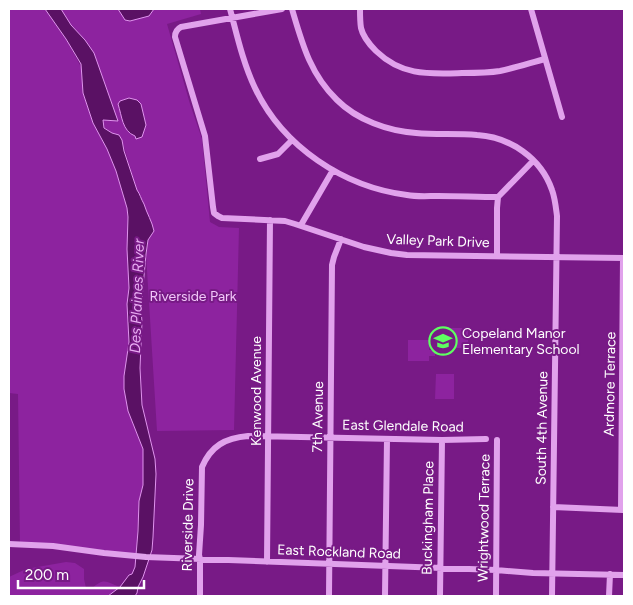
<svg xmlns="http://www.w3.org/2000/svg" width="633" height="605" font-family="Figtree,sans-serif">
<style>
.green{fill:#8d239f}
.water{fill:#5a1164;stroke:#e094ee}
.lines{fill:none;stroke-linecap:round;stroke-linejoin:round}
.minor{stroke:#e1a2ec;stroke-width:6}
.labels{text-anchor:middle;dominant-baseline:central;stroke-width:4;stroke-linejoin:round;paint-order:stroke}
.street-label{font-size:14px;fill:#fff;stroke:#781a86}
.park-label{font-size:14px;fill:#f1c7f9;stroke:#781a86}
.poi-label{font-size:14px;fill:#fff;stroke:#781a86;text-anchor:start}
.water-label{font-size:15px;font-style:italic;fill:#e9adf3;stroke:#781a86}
</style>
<rect width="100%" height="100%" fill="#781a86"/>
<path class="green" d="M9,9H45L66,39L81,67L83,93L93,123L107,149L116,171L127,208L128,217L127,249L129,288L127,304L129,342L128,411L143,449V485L139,501L136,556L20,544L18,394L9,393Z
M61,9H200L201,14L167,24L190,104L202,139L210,222L219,227L239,228L234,430L157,431L146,254L148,240L154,231L140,195L137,190L122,140L119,135L112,133L105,128L103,120L118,121L94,53L85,40L71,25Z
M441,328H468V348H441Z
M408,340H429V350H435V356H429V361H408Z
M436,374H454V399H435Z
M66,562L75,563L84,569V579L86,588H92C105,577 106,582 120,587L108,596H9V577L26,569Z"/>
<path class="water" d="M45,9H61L71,25L85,40L94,53L118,121L103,120L104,128L112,133L119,135L122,140L124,151L137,190C140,194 141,199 144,204C147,214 152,221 154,231L148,240L146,254L141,309L142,322L140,368L142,405L155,459L156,474L153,537L152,550L143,577L138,587L137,593L135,596H108L120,587L129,575L132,574L135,567L138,531L139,501L143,485V449L128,411L124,389V376L129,342L127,304L129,288L127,249L128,217L127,208L116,171L107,149L93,123L83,93L81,64L66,39Z
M118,9H154L149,16L130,21L125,20Z
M129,98L137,100L141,104L146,125L142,137L136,139L135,136C122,131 122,116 118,104L120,101Z"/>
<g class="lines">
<path class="minor" d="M230,9C237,35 243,63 255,88C283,147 344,187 407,195C417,197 428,196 438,196C458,196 478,197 498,197
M282,9L181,27C177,29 175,32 175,37L205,136L213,207L214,213L218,216L222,218L285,221L295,224L364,247L391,253L407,255L624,258
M292,9C302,43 310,74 337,100C357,120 388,131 416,133C436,135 457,133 477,135C510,137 541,158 552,190C555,198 556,208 557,216L552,596
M360,9C360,15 360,22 361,28C363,37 369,44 376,51C402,76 428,74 462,73C475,73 488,73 500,71C515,68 530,63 545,59
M531,9L562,117
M260,159L278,154L292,140
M301,225L333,170
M497,256V208L498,197L533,161
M553,507L623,510
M621,510L623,258
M9,544L53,546L104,553L146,557L496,570L533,573L624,575
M267,562L270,220
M200,596V559L199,555L201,525L202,467C211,446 225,438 248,436L442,440L486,439
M329,596L332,265L334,257L341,239
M385,596L387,439
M440,596L442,440
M496,596L497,440
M609,596L610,574"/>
</g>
<defs>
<g id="school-ring" transform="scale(1.4375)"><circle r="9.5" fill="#781a86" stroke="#5efe61" stroke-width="1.5"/><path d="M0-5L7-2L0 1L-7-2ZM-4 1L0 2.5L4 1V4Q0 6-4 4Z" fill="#5efe61"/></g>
</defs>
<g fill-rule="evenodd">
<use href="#school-ring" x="443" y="341"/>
</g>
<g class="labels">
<g class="street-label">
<text transform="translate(438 241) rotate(2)">Valley Park Drive</text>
<text transform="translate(610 384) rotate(-89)">Ardmore Terrace</text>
<text transform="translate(256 391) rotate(-90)">Kenwood Avenue</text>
<text transform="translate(318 417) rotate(-89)">7th Avenue</text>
<text transform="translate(403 426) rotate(1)">East Glendale Road</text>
<text transform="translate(542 428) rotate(-89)">South 4th Avenue</text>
<text transform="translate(428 518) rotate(-89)">Buckingham Place</text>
<text transform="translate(484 518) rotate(-89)">Wrightwood Terrace</text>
<text transform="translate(188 525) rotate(-89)">Riverside Drive</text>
<text transform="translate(339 552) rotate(2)">East Rockland Road</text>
</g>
<g class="park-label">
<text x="193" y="296">Riverside Park</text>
</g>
<g class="poi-label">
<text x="462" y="333">Copeland Manor<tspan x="462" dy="16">Elementary School</tspan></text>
</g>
<g class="water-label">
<text transform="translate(137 296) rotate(-88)">Des Plaines River</text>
</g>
</g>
<rect width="633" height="605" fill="none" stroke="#ffffff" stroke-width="20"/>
<path d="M18 580v8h126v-8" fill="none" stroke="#ffffff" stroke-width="2.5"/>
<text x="25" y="580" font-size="15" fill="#ffffff" stroke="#781a86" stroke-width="4" paint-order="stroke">200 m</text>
</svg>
